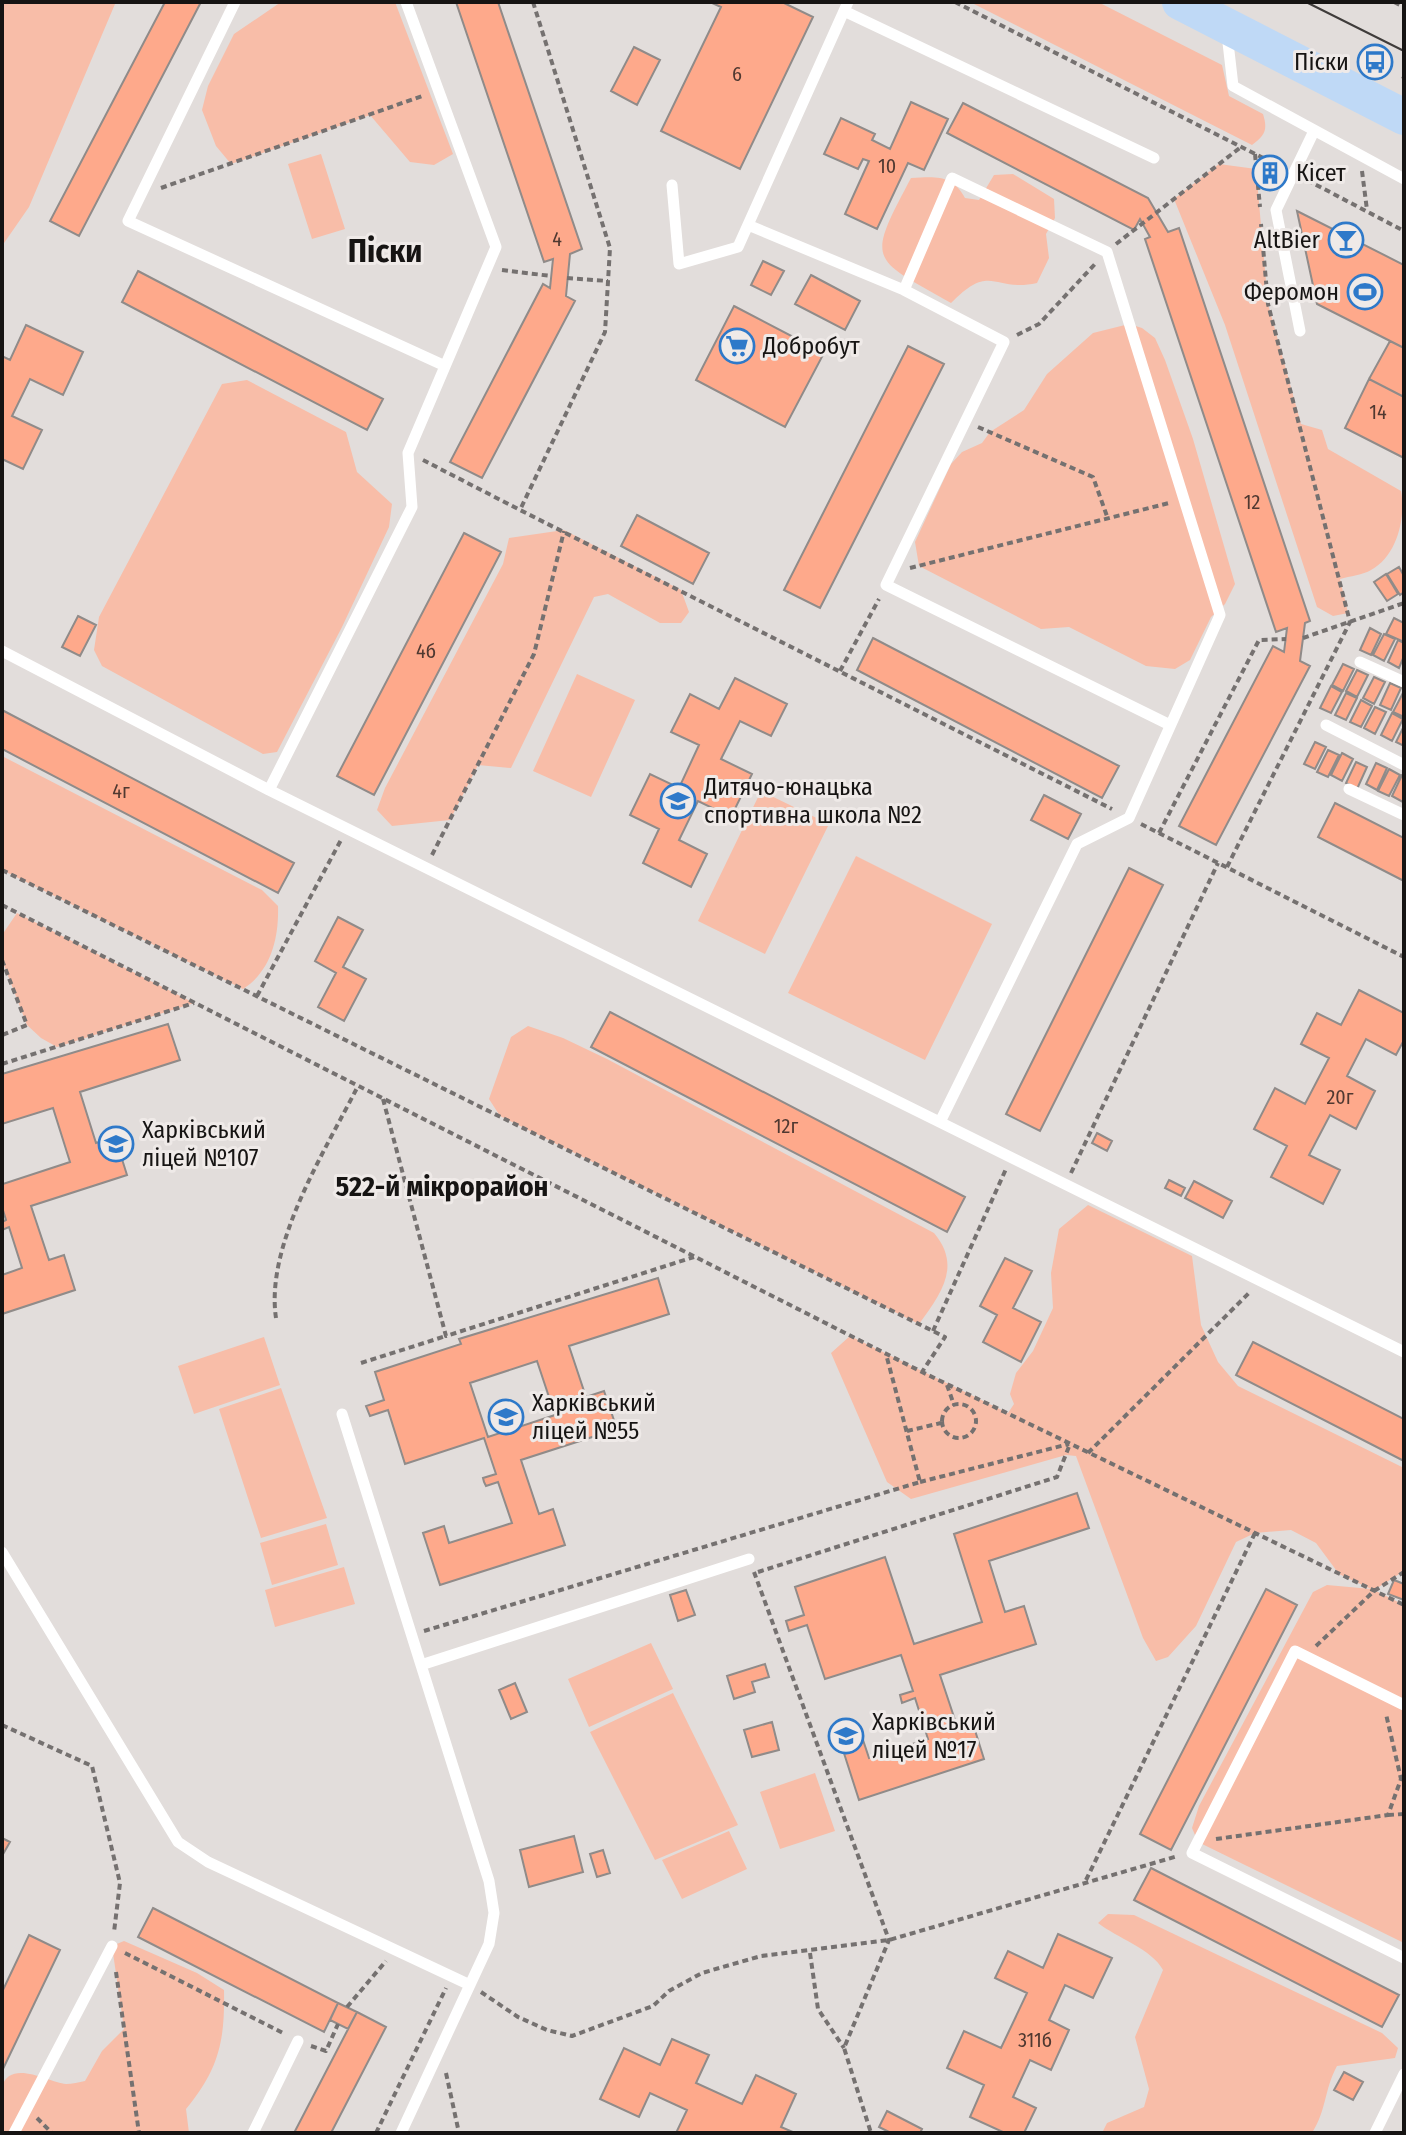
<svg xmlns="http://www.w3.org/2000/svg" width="1406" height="2135" font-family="'Fira Sans Condensed',sans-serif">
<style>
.green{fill:#f8bda8}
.building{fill:#fea98b;stroke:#908b89;stroke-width:2;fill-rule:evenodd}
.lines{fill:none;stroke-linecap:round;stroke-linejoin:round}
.path{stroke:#757170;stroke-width:4;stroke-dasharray:6 4;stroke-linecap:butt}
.service{stroke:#fff;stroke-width:11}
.primary{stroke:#bfd9f6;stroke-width:36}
.tram{stroke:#3f3c3b;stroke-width:2}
.labels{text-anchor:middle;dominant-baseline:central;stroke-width:6;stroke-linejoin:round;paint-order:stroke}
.number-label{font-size:20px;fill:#503931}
.poi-label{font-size:24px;fill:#161413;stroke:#efeae8;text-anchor:start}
.quarter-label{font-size:28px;font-weight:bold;fill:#161413;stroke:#efeae8}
.district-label{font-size:32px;font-weight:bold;fill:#161413;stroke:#efeae8}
</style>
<rect width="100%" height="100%" fill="#e2dddb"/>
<path class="green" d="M2,2L115,4L29,207L2,246Z
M281,2H395L453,154L434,165L410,162L370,115L231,164L216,146L202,110L208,86L234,34Z
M970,2H1098L1222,65L1229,96L1263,114C1268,130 1265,135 1252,145Z
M321,154L345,229L312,239L288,164Z
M1219,164L1256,169L1268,304L1301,424L1322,430L1328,449L1401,491C1406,518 1397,556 1371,570C1363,575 1350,576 1340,579L1348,613L1333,616L1317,607L1225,325L1174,199Z
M1013,174L1054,199L1055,218L1046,234L1049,258L1037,283C993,293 992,261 951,303C870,257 866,263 911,178C936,177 952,174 965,198L979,200L994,175Z
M1129,324L1142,328L1155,338L1165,360L1193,439L1235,584L1225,604L1211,617L1190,660L1175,669L1146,666L1069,627L1041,629L919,566L915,542L951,464L962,452L982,443L990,432L1024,410L1047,374L1093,333Z
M247,380L346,432L357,472L392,504L389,527L342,627L277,752L263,754L102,666L94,650L99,617L222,384Z
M564,530L681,590L689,612L681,623H660L608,594L594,597L511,768L478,765L450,820L392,826L377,810L385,788L503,564L509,538Z
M577,674L635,700L591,797L533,771Z
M2,756L262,890L278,906C279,938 271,971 243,989L2,870Z
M761,791L829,824L765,954L698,921Z
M856,856L992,924L925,1060L788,993Z
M17,913L194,1003L57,1047L41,1038L27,1025L2,960V935Z
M528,1026L563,1038L607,1059L934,1233C962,1266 941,1294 919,1324L500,1116L489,1099L511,1037Z
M1088,1205L1192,1256L1201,1325L1218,1362L1238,1386L1404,1468V1571L1374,1590L1404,1605V1943L1198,1842L1192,1828L1199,1806L1313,1592L1327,1585L1371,1589L1339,1574L1316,1543L1291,1530L1255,1533L1236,1542L1196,1626L1168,1657L1156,1661L1143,1638L1076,1456L1066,1455L911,1499L887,1482L831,1353L850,1336L1008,1413L1014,1404L1010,1394L1016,1373L1033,1351L1053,1308L1051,1273L1059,1229Z
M264,1337L280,1385L194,1414L178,1366Z
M281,1388L327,1518L261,1538L219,1409Z
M326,1524L338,1565L272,1585L260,1543Z
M344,1567L355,1604L275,1627L265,1590Z
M651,1643L673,1689L589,1727L568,1679Z
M673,1693L738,1825L655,1860L590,1732Z
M815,1773L835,1831L780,1849L760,1792Z
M729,1831L747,1869L682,1899L662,1860Z
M1108,1914L1134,1915L1382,2033L1398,2048L1395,2058L1337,2066C1324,2090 1327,2109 1312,2133H1102L1107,2123L1144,2107L1149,2089L1135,2037L1163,1970C1152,1949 1117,1938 1098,1923Z
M124,1941L197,1973L224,1990C225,2041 219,2069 186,2109L189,2133H2C2,2119 0,2101 2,2087C10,2058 50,2083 66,2084C72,2084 79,2082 85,2081L102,2051L124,2029L112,1946Z"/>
<path class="building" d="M165,2H201L79,236L50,221Z
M456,2H498L582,249L570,254L566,296L575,301L482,478L450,462L543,284L550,288L553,259L544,262Z
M710,2H782L813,17L740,169L661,131L721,7Z
M634,47L660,60L637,105L611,91Z
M911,102L948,119L924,170L908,163L877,229L845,214L869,161L863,159L858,169L824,154L841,118L875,134L872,140L890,149Z
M963,103L1148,198L1168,232L1179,228L1310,621L1305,623L1300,661L1310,666L1216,845L1179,826L1273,646L1284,652L1287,628L1276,632L1145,239L1150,237L1140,219L1134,230L947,133Z
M1266,164L1279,171L1273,181L1260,174Z
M1297,211L1404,265V348L1317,304Z
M763,261L784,271L771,295L751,285Z
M138,271L383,399L367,430L122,302Z
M811,275L860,301L845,330L795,304Z
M734,306L824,353L785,427L696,380Z
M26,325L83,352L63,395L30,379L12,416L42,430L23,469L2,459V356L10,360Z
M1390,341L1404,348V397L1369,379Z
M908,346L944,364L820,608L784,590Z
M1369,379L1404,397V458L1345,428Z
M637,515L709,553L693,584L621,546Z
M464,533L501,552L374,795L337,776Z
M1399,567L1404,576V592L1400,595L1387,574Z
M1386,574L1398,594L1387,601L1374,582Z
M78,616L96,625L80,656L62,647Z
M1394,618L1404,623V642L1386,634Z
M1370,628L1381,634L1371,655L1360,650Z
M1384,634L1395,639L1384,661L1373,655Z
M873,638L1119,766L1102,798L857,670Z
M1398,640L1404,643V656L1399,668L1388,662Z
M1343,664L1354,669L1343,691L1332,685Z
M1357,670L1368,675L1357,697L1346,691Z
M1374,677L1385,682L1374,704L1363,698Z
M735,678L787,704L771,736L740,721L721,759L752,774L731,817L698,801L679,840L707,854L691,887L643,863L659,829L630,815L650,774L679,788L699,745L671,732L690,694L719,709Z
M1390,683L1401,688L1391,710L1380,705Z
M1331,686L1342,692L1331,713L1320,708Z
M1404,691V717L1393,712Z
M1346,693L1357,698L1346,720L1335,715Z
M1361,700L1372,706L1361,727L1350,722Z
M1375,707L1386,712L1375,734L1364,728Z
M2,710L294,863L278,893L2,749Z
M1392,713L1403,719L1392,741L1381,735Z
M1404,726V746L1396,742Z
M1315,742L1326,747L1315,769L1304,764Z
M1328,750L1339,755L1328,777L1317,772Z
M1342,753L1353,759L1342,781L1331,775Z
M1356,762L1367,767L1357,789L1346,783Z
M1376,763L1387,768L1377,790L1366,784Z
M1389,769L1400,775L1389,796L1378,791Z
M1402,775H1404L1403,802L1392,796Z
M1044,795L1081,814L1068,839L1031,820Z
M1335,803L1404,838V881L1318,837Z
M1129,868L1163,885L1040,1131L1006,1114Z
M338,917L363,930L343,967L366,979L344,1021L318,1007L336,973L315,961Z
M1359,990L1404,1013V1040L1396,1055L1366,1039L1347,1076L1375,1091L1356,1129L1330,1115L1309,1155L1340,1170L1323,1204L1271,1177L1287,1146L1254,1129L1275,1088L1305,1104L1329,1058L1301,1044L1317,1013L1341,1025Z
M610,1012L965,1197L947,1232L591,1047Z
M168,1024L180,1060L80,1092L96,1143L115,1137L127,1175L31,1206L49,1260L64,1255L75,1290L2,1314V1275L22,1268L9,1227L2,1230V1222L6,1220L2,1207V1180L3,1184L70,1162L53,1108L2,1124V1074Z
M1097,1133L1112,1141L1107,1151L1092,1143Z
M1169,1180L1185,1188L1181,1196L1165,1188Z
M1194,1181L1232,1201L1223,1218L1185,1198Z
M1005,1258L1032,1271L1013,1308L1041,1322L1021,1362L983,1342L997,1315L980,1306Z
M658,1278L669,1314L569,1346L586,1397L604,1391L617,1429L521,1460L539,1514L553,1509L565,1545L440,1585L423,1533L444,1526L449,1543L512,1523L498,1482L486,1486L484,1482L483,1478L496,1474L484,1438L405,1464L388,1410L370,1416L366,1406L384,1400L375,1372L461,1344L459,1339ZM537,1361L555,1415L488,1437L470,1383Z
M1253,1342L1404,1419V1461L1236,1375Z
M1077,1493L1089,1528L989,1561L1005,1612L1024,1606L1036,1644L940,1675L958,1729L973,1724L984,1759L859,1800L842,1747L863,1740L869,1758L928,1739L915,1698L902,1703L900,1695L913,1691L901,1655L825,1679L807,1625L789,1631L786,1621L804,1615L795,1587L885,1557L914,1644L982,1622L954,1534Z
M1394,1580L1404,1584V1600L1388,1594Z
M1266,1589L1297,1605L1171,1850L1140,1834Z
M686,1590L695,1615L678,1621L670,1595Z
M765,1664L769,1677L752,1682L755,1692L734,1699L727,1676Z
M515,1683L527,1712L511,1719L499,1690Z
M772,1722L779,1750L752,1757L744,1730Z
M574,1836L583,1872L529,1887L520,1850Z
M2,1838L10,1842L2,1856Z
M603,1850L610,1873L597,1877L590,1854Z
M1151,1868L1399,1995L1382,2027L1134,1900Z
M153,1908L338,2003L324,2032L138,1937Z
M1058,1934L1112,1958L1093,1998L1065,1985L1049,2020L1069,2030L1051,2070L1030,2060L1013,2097L1036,2108L1024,2133H1005L970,2117L984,2085L947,2068L964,2031L1001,2048L1027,1993L995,1978L1008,1951L1043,1968Z
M29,1935L60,1950L2,2071V1992Z
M338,2003L357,2012L348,2029L330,2020Z
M357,2012L386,2027L331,2133H294Z
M672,2039L709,2055L696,2083L742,2104L756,2075L796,2094L781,2127L795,2133H676L687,2110L650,2093L639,2117L600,2099L624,2048L660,2065Z
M1344,2072L1363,2082L1353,2100L1334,2090Z
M887,2111L922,2129L920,2133H891L879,2127Z"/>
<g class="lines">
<path class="path" d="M533,2L610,248L605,332L520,510L1112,809
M955,2L1281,167
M1394,2L1404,7
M1403,79L1404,77
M1255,154L1260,207
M1362,171L1367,210
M1307,180L1404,231
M161,188L425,95
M1116,244L1241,147
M502,270L551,276
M567,278L608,281
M1017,335L1039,324L1095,264
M978,427L1093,477L1108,519
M423,460L520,510
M910,568L1169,503
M1303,638L1404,603
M840,671L879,599
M1141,824L1404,957
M1159,833L1259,640L1286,639
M432,855L534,654L564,531
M1227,867L1350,622L1268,304L1261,224
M2,870L945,1337L922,1372
M2,905L922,1372L1404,1605
M2,960L27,1025L2,1035
M257,996L341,840
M2,1064L194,1003
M383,1099L446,1336L694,1257
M1071,1173L1218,863
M276,1318C265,1245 325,1151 358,1086
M933,1331L1006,1169
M361,1363L446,1336
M947,1385L954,1405
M942 1421a17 17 0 1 1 34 0a17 17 0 1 1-34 0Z
M907,1431L941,1423
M1088,1453L1251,1291
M920,1482L1069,1444
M754,1572L889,1940L844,2048L871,2133
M758,1572L1057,1477L1070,1444
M424,1631L920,1482L886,1354
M1316,1646L1374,1591L1404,1572
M2,1725L92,1766L120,1883L114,1932
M1388,1815L1404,1814
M1216,1839L1388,1815L1401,1779L1386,1714
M1086,1880L1255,1533
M125,1953L285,2034
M810,1953L818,2009L844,2048
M116,1972L139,2133
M481,1992L518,2017L547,2030L572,2036L653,2006L669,1991L702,1973L761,1956L889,1940L1178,1856
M347,2007L386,1961
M311,2046L326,2051L338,2024
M446,2073L459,2133
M37,2118L52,2133
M376,2133L446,1988"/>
<path class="service" d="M235,2L128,221L443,365
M406,2L496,247L408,453L412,507L269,790L1404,1352
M844,11L1154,158
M1227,34L1233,86L1404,179
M672,185L679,264L738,247L848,2
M748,225L904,290L952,178L1107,252L1220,615L1129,818L1077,844L940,1122
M904,290L1004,342L886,585L1170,725
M1300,331L1276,210L1314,131
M2,651L269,790
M1360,662L1404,682
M1326,725L1404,765
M1349,789L1404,815
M342,1414L489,1881L494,1913L489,1944L401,2133
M2,1552L178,1842L208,1862L470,1985
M424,1664L749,1559
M1404,1705L1295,1651L1192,1853L1404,1958
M14,2133L112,1946
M253,2133L298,2041
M1375,2133L1404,2074"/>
<path class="primary" d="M1180,2L1404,117"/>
<path class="tram" d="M1306,2L1404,51"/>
</g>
<defs>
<g id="bus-ring" transform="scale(1.8)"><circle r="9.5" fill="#efeae8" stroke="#2e79c9" stroke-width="1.5"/><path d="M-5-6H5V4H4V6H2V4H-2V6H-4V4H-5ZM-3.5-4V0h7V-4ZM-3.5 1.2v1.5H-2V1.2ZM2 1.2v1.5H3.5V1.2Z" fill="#2e79c9"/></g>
<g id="building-ring" transform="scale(1.8)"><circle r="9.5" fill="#efeae8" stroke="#2e79c9" stroke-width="1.5"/><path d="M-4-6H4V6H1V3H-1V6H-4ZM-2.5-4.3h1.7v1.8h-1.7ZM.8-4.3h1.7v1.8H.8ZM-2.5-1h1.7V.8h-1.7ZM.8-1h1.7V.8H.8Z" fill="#2e79c9"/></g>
<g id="bar-ring" transform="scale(1.8)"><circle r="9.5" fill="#efeae8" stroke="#2e79c9" stroke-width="1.5"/><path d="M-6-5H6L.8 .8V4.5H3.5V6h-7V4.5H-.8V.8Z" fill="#2e79c9"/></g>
<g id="stadium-ring" transform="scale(1.8)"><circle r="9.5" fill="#efeae8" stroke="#2e79c9" stroke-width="1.5"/><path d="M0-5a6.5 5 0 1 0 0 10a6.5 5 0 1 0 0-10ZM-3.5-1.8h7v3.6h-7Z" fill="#2e79c9"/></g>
<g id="supermarket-ring" transform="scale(1.8)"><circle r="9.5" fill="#efeae8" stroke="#2e79c9" stroke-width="1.5"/><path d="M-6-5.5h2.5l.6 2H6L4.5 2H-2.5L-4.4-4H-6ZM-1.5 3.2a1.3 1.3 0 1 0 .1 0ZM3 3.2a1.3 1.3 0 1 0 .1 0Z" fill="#2e79c9"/></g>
<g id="school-ring" transform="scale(1.8)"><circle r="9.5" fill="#efeae8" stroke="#2e79c9" stroke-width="1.5"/><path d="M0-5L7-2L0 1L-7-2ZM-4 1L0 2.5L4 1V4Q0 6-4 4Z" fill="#2e79c9"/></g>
</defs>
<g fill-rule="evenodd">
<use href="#bus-ring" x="1375" y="62"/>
<use href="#building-ring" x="1270" y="173"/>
<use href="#bar-ring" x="1346" y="240"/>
<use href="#stadium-ring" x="1365" y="292"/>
<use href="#supermarket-ring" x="737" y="346"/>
<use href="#school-ring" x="678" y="801"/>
<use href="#school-ring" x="116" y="1144"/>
<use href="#school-ring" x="506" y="1417"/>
<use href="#school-ring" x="846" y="1736"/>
</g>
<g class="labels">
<g class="number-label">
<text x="737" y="74">6</text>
<text x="887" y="166">10</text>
<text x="557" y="239">4</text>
<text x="1378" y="412">14</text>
<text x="1252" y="502">12</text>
<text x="426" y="651">4б</text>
<text x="121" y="791">4г</text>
<text x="1340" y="1097">20г</text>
<text x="786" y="1126">12г</text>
<text x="1035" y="2040">311б</text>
</g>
<g class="poi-label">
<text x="1349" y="62" text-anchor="end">Піски</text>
<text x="1296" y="173">Кісет</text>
<text x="1320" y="240" text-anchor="end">AltBier</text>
<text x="1339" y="292" text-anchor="end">Феромон</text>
<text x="763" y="346">Добробут</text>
<text x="704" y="787">Дитячо-юнацька<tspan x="704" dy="28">спортивна школа №2</tspan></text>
<text x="142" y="1130">Харківський<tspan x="142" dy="28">ліцей №107</tspan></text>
<text x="532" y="1403">Харківський<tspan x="532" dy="28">ліцей №55</tspan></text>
<text x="872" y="1722">Харківський<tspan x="872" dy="28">ліцей №17</tspan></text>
</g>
<g class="quarter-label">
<text x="442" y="1186">522-й мікрорайон</text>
</g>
<g class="district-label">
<text x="385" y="251">Піски</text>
</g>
</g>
<rect width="1406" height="2135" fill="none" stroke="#161413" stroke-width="8"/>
</svg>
